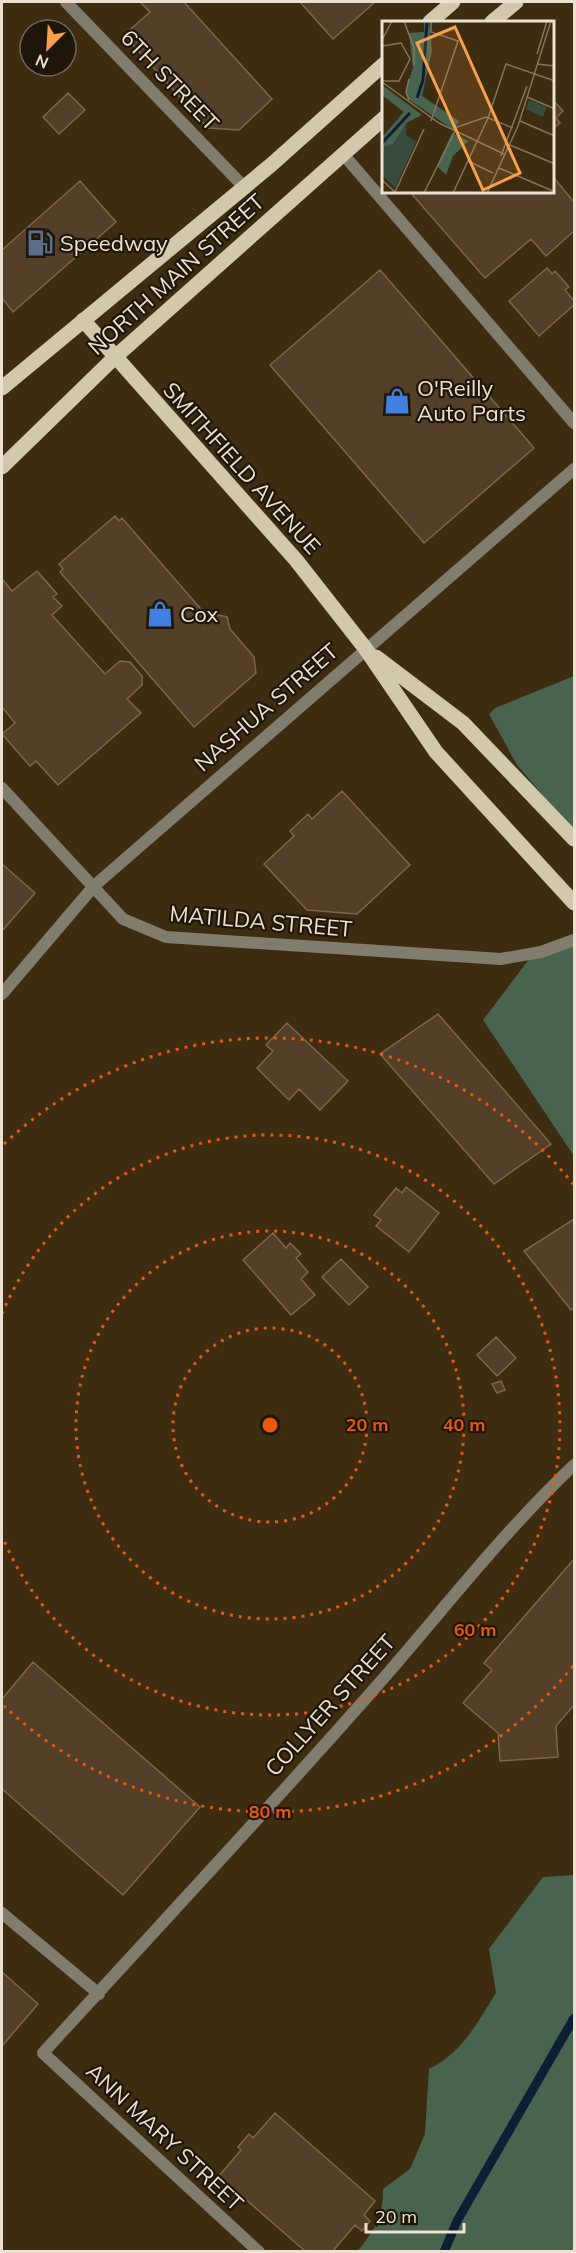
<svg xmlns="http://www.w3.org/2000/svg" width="576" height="2253" font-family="Mulish,sans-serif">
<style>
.forest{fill:#48644f}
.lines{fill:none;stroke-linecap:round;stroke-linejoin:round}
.stream{stroke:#0e1e34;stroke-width:9}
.building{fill:#543f28;stroke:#7e664c;stroke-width:1.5}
.minor{stroke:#807c6e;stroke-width:12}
.primary{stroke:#d2c8ac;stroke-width:15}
.ring{fill:none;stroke:#e8590c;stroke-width:3;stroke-dasharray:3 6}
.labels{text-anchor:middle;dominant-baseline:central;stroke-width:4.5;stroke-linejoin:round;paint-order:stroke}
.street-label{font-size:22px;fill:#ece1d1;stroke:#1e160a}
.poi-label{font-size:22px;fill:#ece1d1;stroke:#1e160a;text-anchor:start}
.inset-river{fill:none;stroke:#0e1e34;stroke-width:3}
.inset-road{fill:none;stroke:#83745d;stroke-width:1.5}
.view{fill:#f8a04b;fill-opacity:0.15;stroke:#f8a04b;stroke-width:3}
.inset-edge{fill:none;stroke:#ece1d1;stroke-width:3}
.centre{fill:#e8590c;stroke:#1e160a;stroke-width:3}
.ring-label{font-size:18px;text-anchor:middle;font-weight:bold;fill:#e8590c;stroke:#1e160a;stroke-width:4.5;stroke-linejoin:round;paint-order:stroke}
</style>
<rect width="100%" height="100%" fill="#3d2c10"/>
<path class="forest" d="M574,676V832L517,765L489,714L495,708Z
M574,941V1156L483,1020L530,958Z
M574,1875V2251H358C375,2228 383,2219 383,2189L410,2169L425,2134L429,2069C462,2053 477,2023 496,1993L489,1949L543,1877Z"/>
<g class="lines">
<path class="stream" d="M444,2252L457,2221L574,2018"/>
</g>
<path class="building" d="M140,2H184L272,99L239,130L208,128L124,35L150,12Z
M300,2H375L333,39Z
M68,93L85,110L59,134L43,117Z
M554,101L563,111L556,118L560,123L554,128Z
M554,178L574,202V231L546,256L531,239L485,278L410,192H554Z
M80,181L116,222L13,312L2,298V250Z
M547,268L552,274L555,271L569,287L565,290L574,301V305L539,336L509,301Z
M380,270L534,448L424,543L270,365Z
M115,516L119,521L122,518L206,615L209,613L227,617L230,629L254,657L256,673L194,727L60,572L63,569L59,564Z
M37,571L57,594L53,597L62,606L52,615L105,674L120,661L130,662L142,676V685L127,699L141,713L58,785L36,761L30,766L2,734L15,723L2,707V579L12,591Z
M342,791L410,865L357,914L307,910L264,864L294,836L290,831L308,814L312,819Z
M2,864L35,893L2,931Z
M438,1014L551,1144L494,1184L380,1054Z
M287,1023L348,1081L320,1110L299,1089L289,1100L257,1068L273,1051L266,1045Z
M406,1187L439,1213L409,1252L376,1226L381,1220L374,1215L396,1188L402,1193Z
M574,1219V1308L571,1310L524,1251Z
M273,1233L286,1248L290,1243L301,1254L296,1258L308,1272L301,1279L315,1295L291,1315L243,1260Z
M341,1259L368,1287L349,1305L322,1277Z
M496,1337L516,1358L497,1376L477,1355Z
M501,1381L505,1390L497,1393L492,1384Z
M574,1559V1705L556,1726L558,1757L500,1761L498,1733L463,1703L492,1670L484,1663Z
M33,1662L200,1807L123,1895L2,1789V1699Z
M2,1972L38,2004L2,2046Z
M275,2113L375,2201L364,2215L370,2221L362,2231L355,2225L332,2252H306L219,2176L241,2150L238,2147L249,2134L253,2138Z"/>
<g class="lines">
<path class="minor" d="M66,2L244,187
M343,154L574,423
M2,788L123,919L166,937L501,959L541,952L574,940
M2,994L94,886L574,469
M2,1913L99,1994
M259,2252L43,2053C154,1931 267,1811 375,1688C441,1613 501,1534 574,1465"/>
<path class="primary" d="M430,22L453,2
M492,22L516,2
M83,320L296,560L365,648L436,752L574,903
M2,388L271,165L384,64
M2,467L114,358L384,118
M376,657L463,723L574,839"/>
</g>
<g class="ring">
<circle cx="270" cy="1425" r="97"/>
<circle cx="270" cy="1425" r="194"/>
<path d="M2 1314A290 290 0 1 1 2 1536"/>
<path d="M573 1666A387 387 0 0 1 4 1706M4 1144A387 387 0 0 1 573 1184"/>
</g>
<defs>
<g id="fuel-bare" transform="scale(2.07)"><path d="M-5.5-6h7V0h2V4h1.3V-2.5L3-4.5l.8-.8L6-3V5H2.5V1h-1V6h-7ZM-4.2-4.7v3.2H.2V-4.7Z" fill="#5c6f8a" stroke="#1e160a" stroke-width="2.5" paint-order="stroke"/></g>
<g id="shop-bare" transform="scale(2.07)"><path d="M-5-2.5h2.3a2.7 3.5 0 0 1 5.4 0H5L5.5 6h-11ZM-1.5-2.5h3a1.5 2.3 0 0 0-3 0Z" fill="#3f7fe0" stroke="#1e160a" stroke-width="2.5" paint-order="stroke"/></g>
</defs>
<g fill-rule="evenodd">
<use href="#fuel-bare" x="40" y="243"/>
<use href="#shop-bare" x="397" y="401"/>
<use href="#shop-bare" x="160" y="614"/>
</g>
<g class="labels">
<g class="street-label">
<text transform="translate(170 80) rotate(46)">6TH STREET</text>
<text transform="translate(176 274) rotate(-42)">NORTH MAIN STREET</text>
<text transform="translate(242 468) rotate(48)">SMITHFIELD AVENUE</text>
<text transform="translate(266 707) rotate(-41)">NASHUA STREET</text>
<text transform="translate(261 921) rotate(5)">MATILDA STREET</text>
<text transform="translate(330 1705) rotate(-48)">COLLYER STREET</text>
<text transform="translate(165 2137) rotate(43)">ANN MARY STREET</text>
</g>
<g class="poi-label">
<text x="60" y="243">Speedway</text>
<text x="417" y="388">O'Reilly<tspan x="417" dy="25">Auto Parts</tspan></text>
<text x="180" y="614">Cox</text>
</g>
</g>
<g transform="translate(382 21)">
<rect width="172" height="172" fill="#3d2c10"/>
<path d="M147,79L165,86L161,96L144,88ZM22,90L25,92L24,114L34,121L13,167L0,154V116Z" fill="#384c3d"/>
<path d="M42,0H47L50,30L40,75L77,100L72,109L26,78L24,68L31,47L27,12L42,11ZM0,64L40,94L24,102L11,123L0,126V117L22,91L0,74ZM70,112L86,120L71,135L64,154L55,145Z" fill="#48644f"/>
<path class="inset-river" d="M35,77L41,59L45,0M0,122L28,92"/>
<path class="inset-road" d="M22,0L32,27V44M0,19L10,0M0,25L19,22L28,38L17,60H0M155,33L165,0M155,43L173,45M27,58L24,71L27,79M0,61L57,102L122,133M145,76L173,88M49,100L76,20L49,11V0M138,100L173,115M128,124L173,143M119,135L145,65M86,140L111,152M117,147L171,170M0,159L14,172M13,171L42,108M42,172L75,106L104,96L131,107M71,172L106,97L124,43L173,60M105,172L136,105L169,0"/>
<path class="view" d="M73,6L138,152L101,169L35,22Z"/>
<rect width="172" height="172" class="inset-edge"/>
</g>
<circle cx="270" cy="1425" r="9" class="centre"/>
<g class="ring-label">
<text x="367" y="1431">20 m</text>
<text x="464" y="1431">40 m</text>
<text x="475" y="1636">60 m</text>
<text x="270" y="1818">80 m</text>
</g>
<rect width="576" height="2253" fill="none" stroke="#ece1d1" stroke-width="6"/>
<g transform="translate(48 48) rotate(204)"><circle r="28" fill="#1e160a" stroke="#70675a" stroke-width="1.5"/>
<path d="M0-4.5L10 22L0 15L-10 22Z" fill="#f8a04b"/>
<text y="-9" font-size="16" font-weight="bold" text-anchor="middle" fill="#ece1d1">N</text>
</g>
<path d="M366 2223v9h98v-9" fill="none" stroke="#ece1d1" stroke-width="3"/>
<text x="375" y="2223" font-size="18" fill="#ece1d1" stroke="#1e160a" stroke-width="4.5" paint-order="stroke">20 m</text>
</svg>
